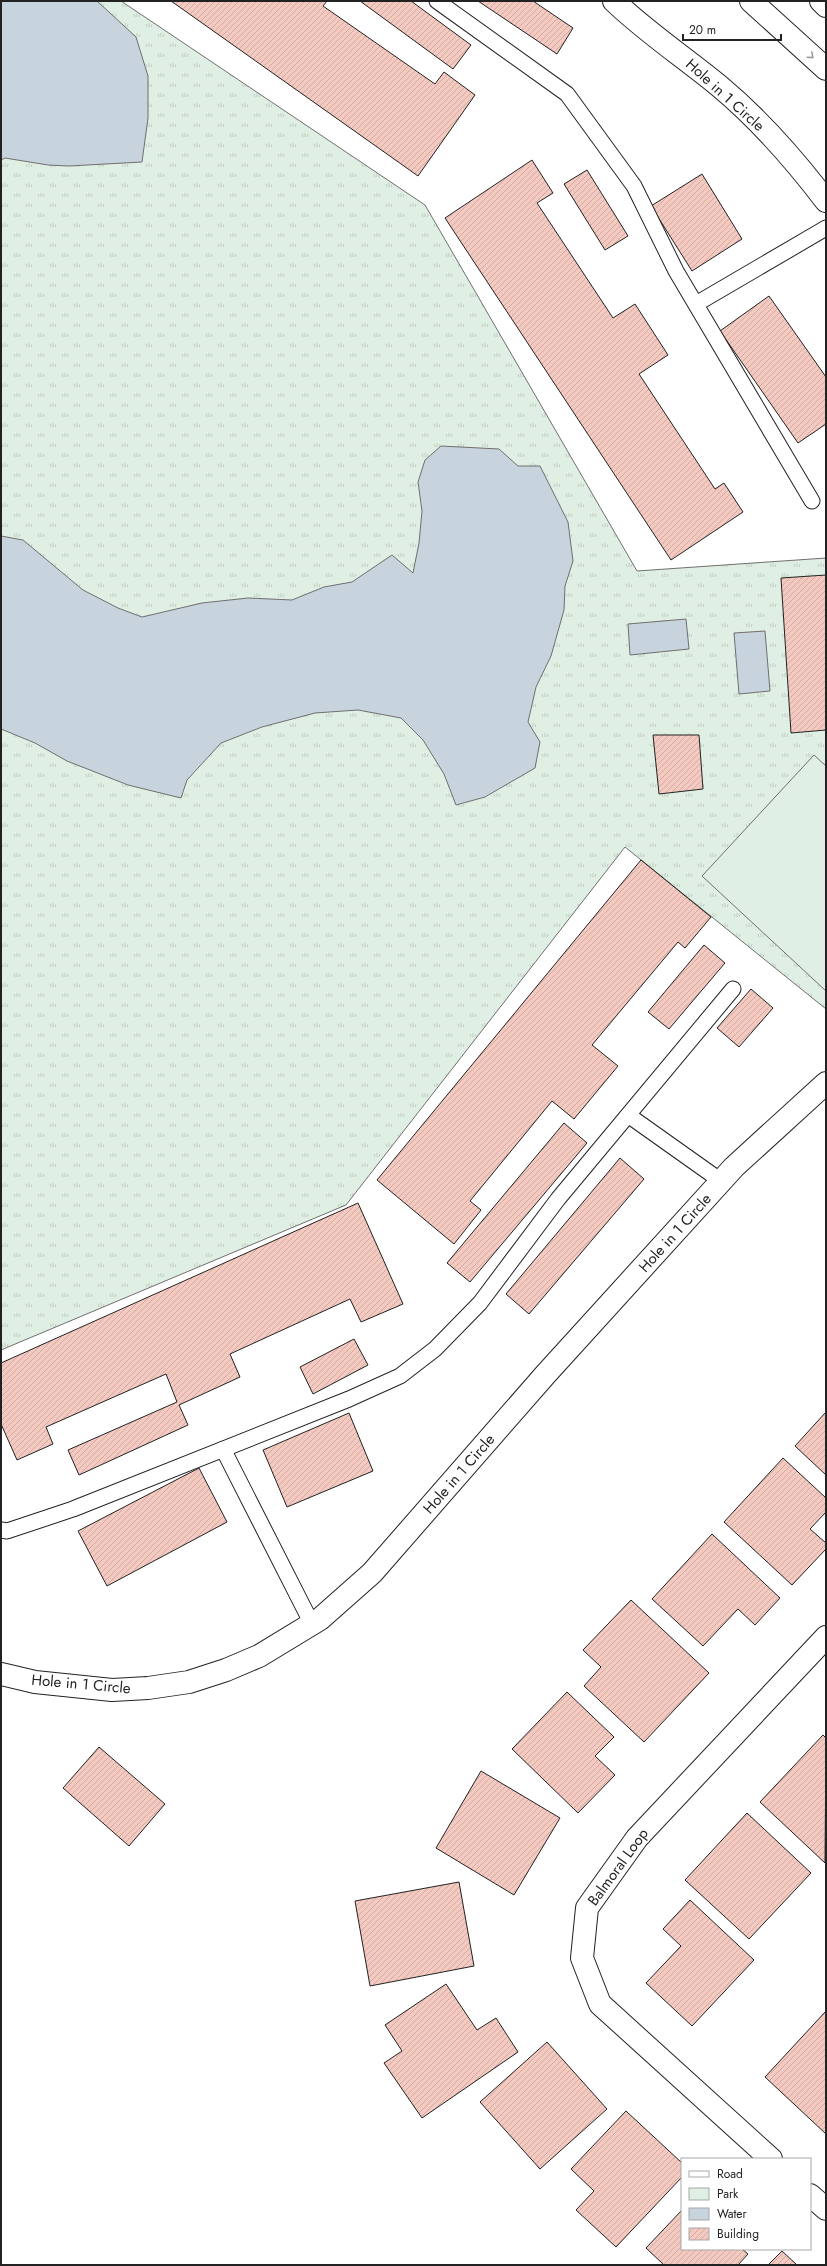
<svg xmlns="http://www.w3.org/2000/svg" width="827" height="2266" font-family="Jost,sans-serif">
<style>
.grass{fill:url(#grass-tufts);stroke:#6f6f6f}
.park{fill:#e0efe3;stroke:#6f6f6f}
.water{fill:#c7d3dd;stroke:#6f6f6f}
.building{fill:url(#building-hatch);stroke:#222}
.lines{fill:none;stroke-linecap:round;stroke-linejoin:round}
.lane-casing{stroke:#222;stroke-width:17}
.street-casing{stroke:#222;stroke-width:24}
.lane{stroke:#fff;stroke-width:15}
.street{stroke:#fff;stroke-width:22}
.oneway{stroke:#9c9c9c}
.labels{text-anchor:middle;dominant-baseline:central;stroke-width:3;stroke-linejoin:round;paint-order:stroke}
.street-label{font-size:15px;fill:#222;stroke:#fff}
</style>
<defs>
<pattern id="grass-tufts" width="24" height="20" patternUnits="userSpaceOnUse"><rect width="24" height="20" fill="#e0efe3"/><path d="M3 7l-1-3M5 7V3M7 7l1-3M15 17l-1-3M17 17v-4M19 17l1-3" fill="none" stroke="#c0cdc2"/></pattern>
<pattern id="building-hatch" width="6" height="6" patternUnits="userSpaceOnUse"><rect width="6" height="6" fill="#f3c9c0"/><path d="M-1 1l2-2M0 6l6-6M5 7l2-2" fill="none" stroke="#d0aca5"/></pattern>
</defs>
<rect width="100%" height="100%" fill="#fff"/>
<path class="grass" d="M1,1H121L425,205L637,571L826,558V1009L625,847L346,1205L1,1350Z"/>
<path class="park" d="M814,755L826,766V991L702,876Z"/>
<path class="water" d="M1,1H97L136,37L148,76V118L142,162L69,166L48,165L5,158L1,160Z
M441,446L499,449L518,466H540L568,522L573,561L565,586L564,610L551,656L536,687L528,722L540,742L535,768L485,797L456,805L444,774L423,740L401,718L358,710L315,713L262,727L221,743L187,780L181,798L128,785L67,761L35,743L1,729V536L23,540L83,590L118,608L142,617L202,603L248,598L292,600L324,587L352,582L392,555L413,573L419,543L422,511L418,482L425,460Z
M686,619L689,649L630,655L628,624Z
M765,631L770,691L739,694L734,633Z"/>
<path class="building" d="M171,1H327L323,6L435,84L444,72L475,95L418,176Z
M360,1H411L471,45L453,69Z
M478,1H533L573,28L557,54Z
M532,160L553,193L537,203L613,318L635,304L668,355L639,374L715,489L724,483L743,512L671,560L445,218Z
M587,170L628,236L605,250L564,184Z
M702,174L742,239L692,271L651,206Z
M769,296L826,377V424L798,443L720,331Z
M826,575V730L791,733L781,578Z
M653,735H699L703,789L659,794Z
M641,860L711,917L685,948L678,942L592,1045L618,1066L574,1119L552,1101L470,1201L481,1210L454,1244L377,1180Z
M704,945L725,963L669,1029L648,1012Z
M751,989L773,1008L739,1047L717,1028Z
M564,1123L587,1143L470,1282L447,1263Z
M620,1158L644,1179L529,1314L506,1294Z
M358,1203L403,1304L361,1322L350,1299L230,1354L240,1377L179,1405L188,1425L79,1475L68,1450L177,1402L166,1374L46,1427L53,1444L17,1460L1,1424V1363Z
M354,1339L368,1365L313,1394L300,1367Z
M826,1412V1475L795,1446Z
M349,1413L373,1471L287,1507L263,1450Z
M783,1458L826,1498V1512L810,1529L826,1543V1549L792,1585L724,1522Z
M199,1468L227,1522L107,1586L78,1531Z
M712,1534L780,1598L755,1625L738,1609L703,1646L652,1599Z
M631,1600L709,1673L644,1742L584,1686L601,1667L583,1650Z
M567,1692L614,1737L595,1756L615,1775L578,1813L512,1749Z
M823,1735L826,1738L825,1863L760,1802Z
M99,1747L165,1804L129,1846L63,1788Z
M481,1771L560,1818L514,1895L436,1848Z
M747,1813L811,1873L749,1939L685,1880Z
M459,1882L474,1966L370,1986L355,1901Z
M690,1900L754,1960L692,2026L646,1983L681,1946L663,1929Z
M446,1984L477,2030L496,2018L518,2052L422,2118L384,2063L402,2051L385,2025Z
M826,2011V2134L765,2077Z
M547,2042L607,2109L540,2169L480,2102Z
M626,2111L682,2163V2177L616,2247L576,2210L594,2191L571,2169Z
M682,2210V2249H742L748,2254L738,2265H664L646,2248Z
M782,2251L797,2265H768Z"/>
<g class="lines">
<g class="lane-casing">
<path id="lane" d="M437,1L567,94L634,186L676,271L812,501
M696,304L826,228
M628,1115L721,1181
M223,1449L312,1624
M1,1530L7,1531L73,1509L349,1399L400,1376L435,1349L480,1303L558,1199L733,989"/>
</g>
<g class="street-casing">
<path id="street" d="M614,1C646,32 684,57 718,85C759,119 794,159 826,201
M751,1L826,69
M821,1L826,6
M1,1674L35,1682L112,1690L148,1688L189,1682L226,1670L259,1656L320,1619L372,1573L545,1375L734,1167L826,1083
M771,2159L600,2004L582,1958L587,1908L637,1838L826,1637
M810,2195L826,2209"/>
</g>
<use href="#lane" class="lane"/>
<use href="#street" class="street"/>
</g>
<defs><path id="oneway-chevron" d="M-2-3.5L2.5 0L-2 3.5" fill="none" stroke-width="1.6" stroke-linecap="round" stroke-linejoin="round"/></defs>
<use class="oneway" href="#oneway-chevron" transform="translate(811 56) rotate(42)"/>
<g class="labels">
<g class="street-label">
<text transform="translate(725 95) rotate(42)">Hole in 1 Circle</text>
<text transform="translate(675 1233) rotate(-48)">Hole in 1 Circle</text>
<text transform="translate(459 1474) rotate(-49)">Hole in 1 Circle</text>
<text transform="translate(81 1684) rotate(5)">Hole in 1 Circle</text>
<text transform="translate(618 1867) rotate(-54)">Balmoral Loop</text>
</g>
</g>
<rect width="827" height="2266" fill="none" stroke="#222222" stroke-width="4"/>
<rect x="681" y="2158" width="130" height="92" fill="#ffffff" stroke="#a7a7a7"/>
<rect x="689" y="2171" width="20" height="6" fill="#ffffff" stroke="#a7a7a7"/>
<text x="717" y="2178" font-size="12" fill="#222222">Road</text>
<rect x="689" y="2188" width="20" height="12" fill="#e0efe3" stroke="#a7a7a7"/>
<text x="717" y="2198" font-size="12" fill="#222222">Park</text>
<rect x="689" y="2208" width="20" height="12" fill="#c7d3dd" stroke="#a7a7a7"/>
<text x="717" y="2218" font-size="12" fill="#222222">Water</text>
<rect x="689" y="2228" width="20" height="12" fill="url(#building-hatch)" stroke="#a7a7a7"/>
<text x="717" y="2238" font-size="12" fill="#222222">Building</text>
<path d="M683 34v6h98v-6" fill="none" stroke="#222222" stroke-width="2"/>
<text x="689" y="34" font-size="12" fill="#222222" stroke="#ffffff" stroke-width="3" paint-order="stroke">20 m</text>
</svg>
